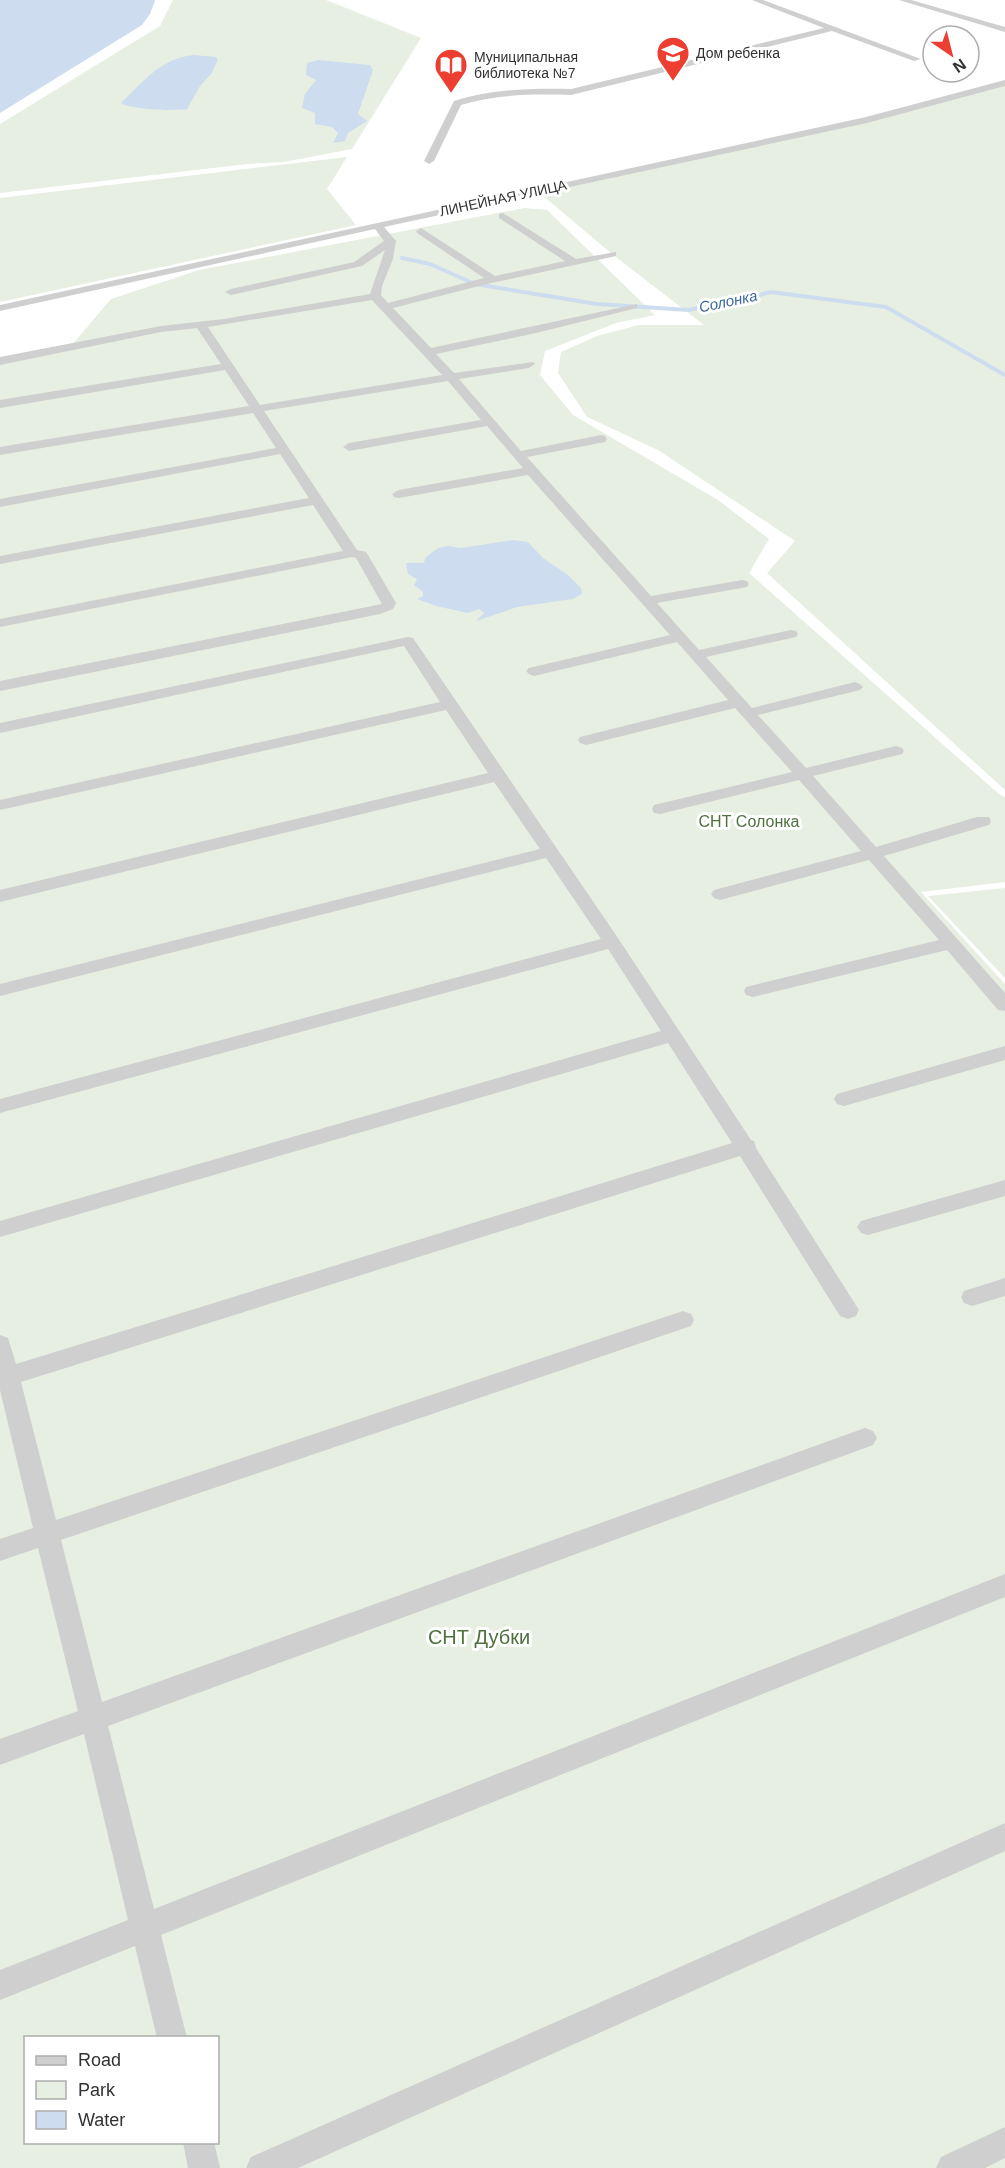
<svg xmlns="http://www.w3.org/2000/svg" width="1005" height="2168" font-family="Helvetica,sans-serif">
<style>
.green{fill:#e6efe1;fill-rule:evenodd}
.water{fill:#cdddef}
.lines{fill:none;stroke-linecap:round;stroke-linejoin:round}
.stream{stroke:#cdddef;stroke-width:4}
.minor{fill:#cfcfcf;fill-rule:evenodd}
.labels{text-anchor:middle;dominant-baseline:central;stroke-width:6;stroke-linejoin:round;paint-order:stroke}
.far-poi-label{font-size:14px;fill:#323232;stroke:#fff;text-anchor:start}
.far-street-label{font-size:14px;fill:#323232;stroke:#fff}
.far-water-label{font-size:15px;font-style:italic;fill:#3b679a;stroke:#fff}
.park-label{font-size:16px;fill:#4e713d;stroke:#fff}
.near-park-label{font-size:20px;fill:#4e713d;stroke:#fff}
</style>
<rect width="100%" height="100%" fill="#fff"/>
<path class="green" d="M173,0H326L421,38L352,149L284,162L247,164L0,193V124L160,26Z
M1005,83V790L767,573L795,541L658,450L587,417L558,373L561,352L597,336L639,325H704L612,254L536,190L867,120Z
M347,157L327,189L356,225L0,302V198Z
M525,208L547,210L655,315L616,323L545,351L540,375L573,415L718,500L769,539L749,573L999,794L1005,797V882L921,892L1005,984V2168H0V361L71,346L111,299L199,270ZM26,2038H218V2142H26Z
M1005,888V978L928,896Z"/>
<path class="water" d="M0,0H155V1L150,14L142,25L0,113Z
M193,55L216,57L218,60L211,74L200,86L187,109C174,111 132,110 121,103C144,81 160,59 193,55Z
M318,60L370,65L373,70L358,114L367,121L348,133L345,141L333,143L338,133L332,127L315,124V113L302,108L305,94L316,80L306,75L307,63Z
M513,540L528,542L543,558L568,575L581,588L582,594L573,599L517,607L476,621L484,613L479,609L468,613L436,606L417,599L423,596V592L414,585L417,579L408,574L406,563H424L425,558L438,548L448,546L461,548Z"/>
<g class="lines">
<path class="stream" d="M402,258L430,264L475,284L597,304L688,310L729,303L771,292L886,307L1005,375"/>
<path class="minor" d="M752,0H763L921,59L914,61L832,31L571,95C534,94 496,94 461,105L434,161L429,164L424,161L454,101C492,89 531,88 571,89L824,28Z
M899,0H911L1005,27V32Z
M1005,80V86L867,123L384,227L396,241L393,259L382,286L381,295L388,303L484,278L417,233L416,231L421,228L495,276L565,261L499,218V214L503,213L576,259L616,252V256L487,284L393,308L431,348L637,304V308L536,333L436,354L454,373L533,362L535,364L529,368L459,379L521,451L601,435L605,436L607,439L605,442L527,457L651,596L742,580L747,581L749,584L747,587L657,603L699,650L791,630L796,631L798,634L796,637L706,657L752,708L855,682L860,684L863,687L860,690L758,715L806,768L896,746L902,748L904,751L902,754L813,776L876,847L977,817H989L991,821L989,825L884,856L1005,993V1011L998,1010L947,950L753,997L746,995L744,991L746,987L939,940L869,860L720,900L714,898L711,894L714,890L861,851L799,780L660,814L654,813L652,809L654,805L792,772L735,708L586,745L580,743L578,740L580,737L728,700L677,642L534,676L529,674L526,671L529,668L670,635L528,475L399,498L394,497L392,494L399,490L523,468L487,426L349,451L343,447L349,443L481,420L448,381L264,411L357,550L366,552L368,555L396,603L393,609L380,614L0,691V681L382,604L356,558L352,557L0,627V619L343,551L313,505L0,564V556L309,498L280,454L0,507V499L276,448L253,413L0,455V447L249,406L225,370L0,408V400L221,364L197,328L161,332L0,365V357L161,326L224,319L370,294L385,250L362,266L231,295L225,292L231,289L354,262L384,241L375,229L0,311V305L866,117ZM372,300L442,375L260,405L208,327Z
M408,637L413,638L618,938L751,1140L754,1141L756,1148L859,1310L856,1316L848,1319L840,1316L740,1156L21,1382L56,1520L683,1311L691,1314L694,1320L691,1326L61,1540L102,1702L865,1428L873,1431L877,1438L873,1445L108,1726L154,1909L1005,1574V1597L161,1935L187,2038H157L135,1946L0,2000V1970L128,1920L84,1734L0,1765V1739L78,1711L38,1548L0,1561V1539L33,1528L0,1390V1335L8,1338L16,1364L732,1143L668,1043L0,1237V1221L661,1031L608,949L0,1113V1099L601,939L546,858L0,996V984L540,849L494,782L0,902V890L488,773L446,710L0,810V800L440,702L404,646L0,733V723Z
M1005,1046V1060L844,1106L837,1104L834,1099L837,1094Z
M1005,1180V1196L868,1235L861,1233L857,1227L861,1221L868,1219Z
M1005,1278V1296L972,1306L964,1303L961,1297L964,1291Z
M1005,1823V1851L298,2168H246L251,2157Z
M1005,2127V2158L985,2168H936L941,2157Z
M183,2142H214L220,2168H188Z"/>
</g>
<defs>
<g id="school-pin" transform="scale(1.725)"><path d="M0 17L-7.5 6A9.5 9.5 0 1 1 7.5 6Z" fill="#ec3f32" stroke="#fff"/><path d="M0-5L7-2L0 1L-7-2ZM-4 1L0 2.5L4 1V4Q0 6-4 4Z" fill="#fff"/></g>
<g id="library-pin" transform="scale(1.725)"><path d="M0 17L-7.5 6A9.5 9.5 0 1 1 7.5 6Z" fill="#ec3f32" stroke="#fff"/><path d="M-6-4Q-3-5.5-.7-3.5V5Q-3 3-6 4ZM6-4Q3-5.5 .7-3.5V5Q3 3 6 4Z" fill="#fff"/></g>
</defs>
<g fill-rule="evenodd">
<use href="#school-pin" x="673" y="53"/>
<use href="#library-pin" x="451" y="65"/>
</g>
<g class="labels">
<g class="far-poi-label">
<text x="696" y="53">Дом ребенка</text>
<text x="474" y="57">Муниципальная<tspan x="474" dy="16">библиотека №7</tspan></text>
</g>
<g class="far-street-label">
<text transform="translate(503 198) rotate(-12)">ЛИНЕЙНАЯ УЛИЦА</text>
</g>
<g class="far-water-label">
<text transform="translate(728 301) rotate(-12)">Солонка</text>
</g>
<g class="park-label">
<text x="749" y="821">СНТ Солонка</text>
</g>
<g class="near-park-label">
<text x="479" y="1637">СНТ Дубки</text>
</g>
</g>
<rect x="24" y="2036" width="195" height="108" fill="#ffffff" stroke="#adadad" stroke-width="1.5"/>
<rect x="36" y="2056" width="30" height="9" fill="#cfcfcf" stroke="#adadad" stroke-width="1.5"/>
<text x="78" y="2066" font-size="18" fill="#323232">Road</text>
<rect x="36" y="2081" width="30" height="18" fill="#e6efe1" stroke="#adadad" stroke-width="1.5"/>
<text x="78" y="2096" font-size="18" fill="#323232">Park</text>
<rect x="36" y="2111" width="30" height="18" fill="#cdddef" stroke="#adadad" stroke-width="1.5"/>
<text x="78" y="2126" font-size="18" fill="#323232">Water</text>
<g transform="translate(951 54) rotate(145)"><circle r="28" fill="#ffffff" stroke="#adadad" stroke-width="1.5"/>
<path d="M0-4.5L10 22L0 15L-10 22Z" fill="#ec3f32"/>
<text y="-9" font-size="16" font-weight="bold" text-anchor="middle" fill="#323232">N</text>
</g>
</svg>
